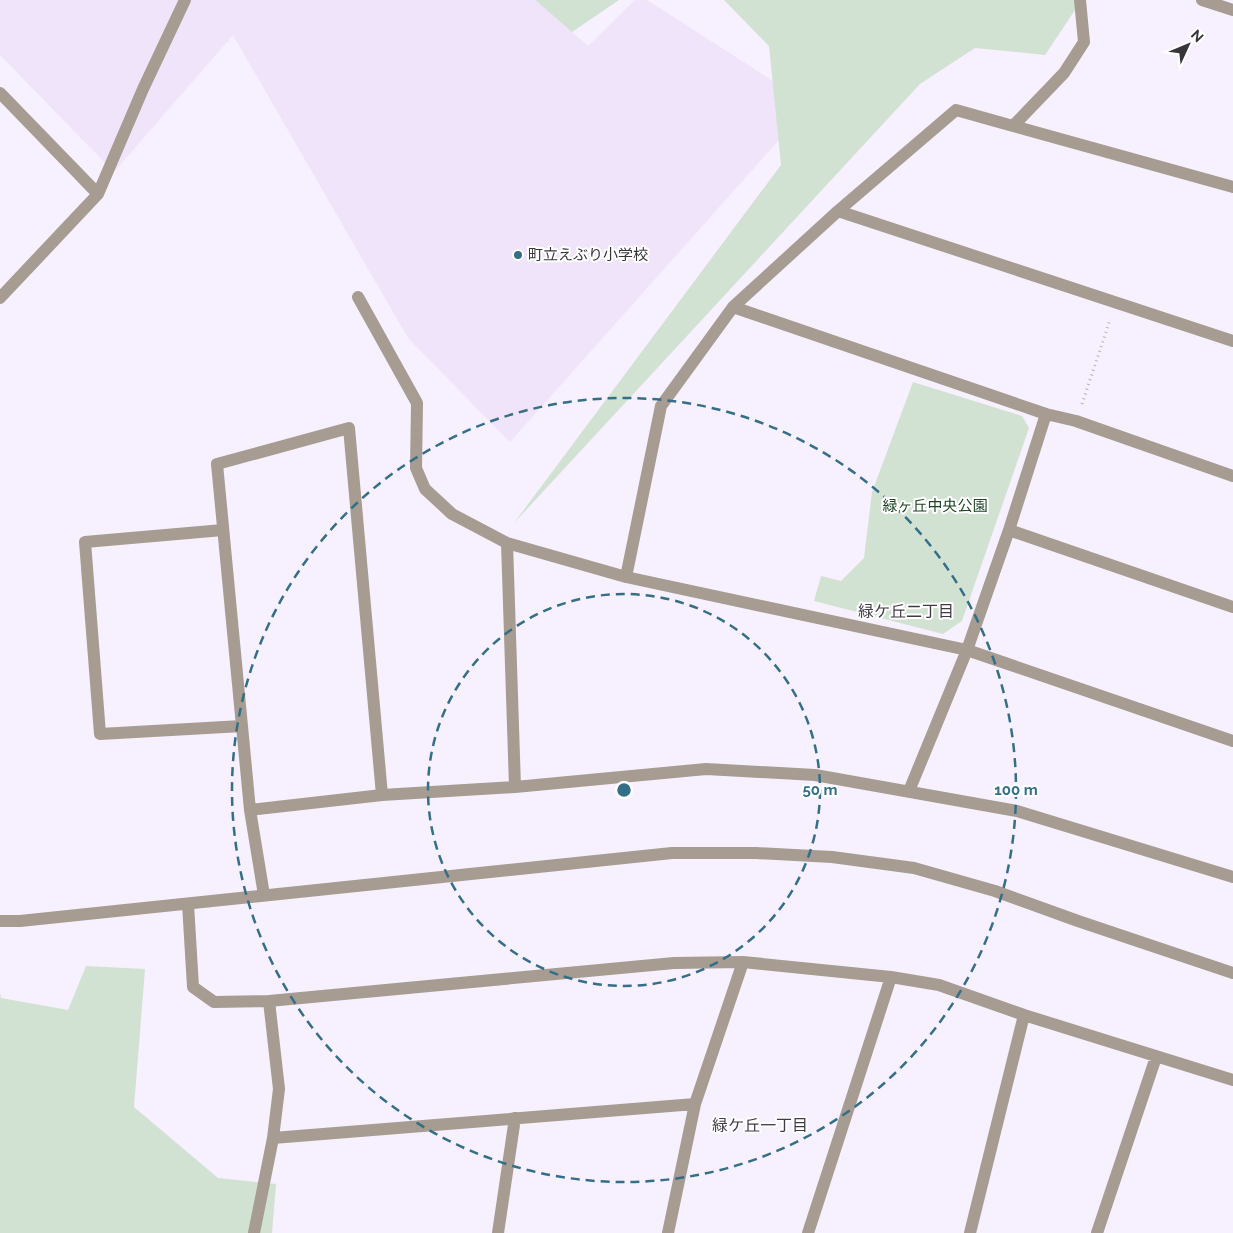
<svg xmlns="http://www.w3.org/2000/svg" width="1233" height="1233" font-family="Raleway,'Noto Sans JP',sans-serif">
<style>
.built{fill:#efe4f9}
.green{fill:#d2e2d2}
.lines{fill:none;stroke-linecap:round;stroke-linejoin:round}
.path{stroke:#b5b0bc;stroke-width:3;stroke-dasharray:1 4;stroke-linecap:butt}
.minor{stroke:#a69c92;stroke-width:12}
.tertiary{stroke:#a69c92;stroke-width:12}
.ring{fill:none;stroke:#346e87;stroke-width:2.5;stroke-dasharray:9 6}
.poi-dot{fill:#346e87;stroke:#fff;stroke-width:2}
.labels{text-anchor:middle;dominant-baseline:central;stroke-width:4;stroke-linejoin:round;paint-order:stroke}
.poi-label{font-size:15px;fill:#37343a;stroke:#fff;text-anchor:start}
.park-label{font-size:15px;fill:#1e4422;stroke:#fff}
.neighbourhood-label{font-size:16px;fill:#403a45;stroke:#fff}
.centre{fill:#346e87;stroke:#fff;stroke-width:2.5}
.ring-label{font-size:15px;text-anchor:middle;font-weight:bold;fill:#346e87;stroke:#fff;stroke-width:4;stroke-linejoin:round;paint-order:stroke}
</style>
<rect width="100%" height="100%" fill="#f7f0ff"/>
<path class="built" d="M0,0H535L588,46L635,0H647L810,105L510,442L408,338L233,35L114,172L0,55Z"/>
<path class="green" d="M535,0H619L572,32Z
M724,0H1077L1075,10L1045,55L975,48L920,84L514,523L781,165L769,46Z
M913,382L1022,416L1029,428L962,621L943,634L814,601L821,576L841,581L864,558L872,492Z
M86,966L145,969L134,1107L218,1178L276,1184L272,1233H0V993L1,998L68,1010Z"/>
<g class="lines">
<path class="path" d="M1082,404L1110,320"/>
<path class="minor" d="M1202,0L1233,10
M0,93L98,194
M1013,126L1233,187
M838,211L1233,341
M358,297L417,403L416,468L425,489L452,514L507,543L626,577L967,650L1233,741
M0,298L98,194L143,89L185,0
M733,307L1046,414L1076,421L1233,476
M223,530L85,542L100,734L242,726
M1009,530L1233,607
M507,543L515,787L706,769L815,775L1017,811L1233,877
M626,577L661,406L733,307L838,211L956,110L1013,126L1064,73L1084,42L1080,0
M909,791L967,650L1009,530L1046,414
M250,810L382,795L515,787
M264,895L250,810L217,464L349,428L382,795
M188,904L193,987L214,1002L269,1001L674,963L743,962L891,977L939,985L1024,1015L1233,1080
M269,1001L279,1089L273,1138
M254,1233L273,1138L695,1104
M498,1233L515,1118
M668,1233L695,1104L743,962
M808,1233L891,977
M970,1233L1024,1015
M1097,1233L1156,1057"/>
<path class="tertiary" d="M0,921H20L672,853H756L832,857L914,868L995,891L1078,921L1233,973"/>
</g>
<g class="ring">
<circle cx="624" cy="790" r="196"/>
<circle cx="624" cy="790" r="392"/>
</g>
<circle class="poi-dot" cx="518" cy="255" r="5"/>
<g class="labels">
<g class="poi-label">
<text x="528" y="255">町立えぶり小学校</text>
</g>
<g class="park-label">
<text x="935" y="506">緑ヶ丘中央公園</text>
</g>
<g class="neighbourhood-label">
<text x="906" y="611">緑ケ丘二丁目</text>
<text x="760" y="1125">緑ケ丘一丁目</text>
</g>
</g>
<circle cx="624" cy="790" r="8" class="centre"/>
<g class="ring-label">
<text x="820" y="795">50 m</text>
<text x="1016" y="795">100 m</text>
</g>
<g transform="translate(1188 45) rotate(46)" stroke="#ffffff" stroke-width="4" paint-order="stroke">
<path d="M0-4L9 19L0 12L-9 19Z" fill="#37343a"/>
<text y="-8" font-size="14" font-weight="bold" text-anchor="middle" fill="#37343a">N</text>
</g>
</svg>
